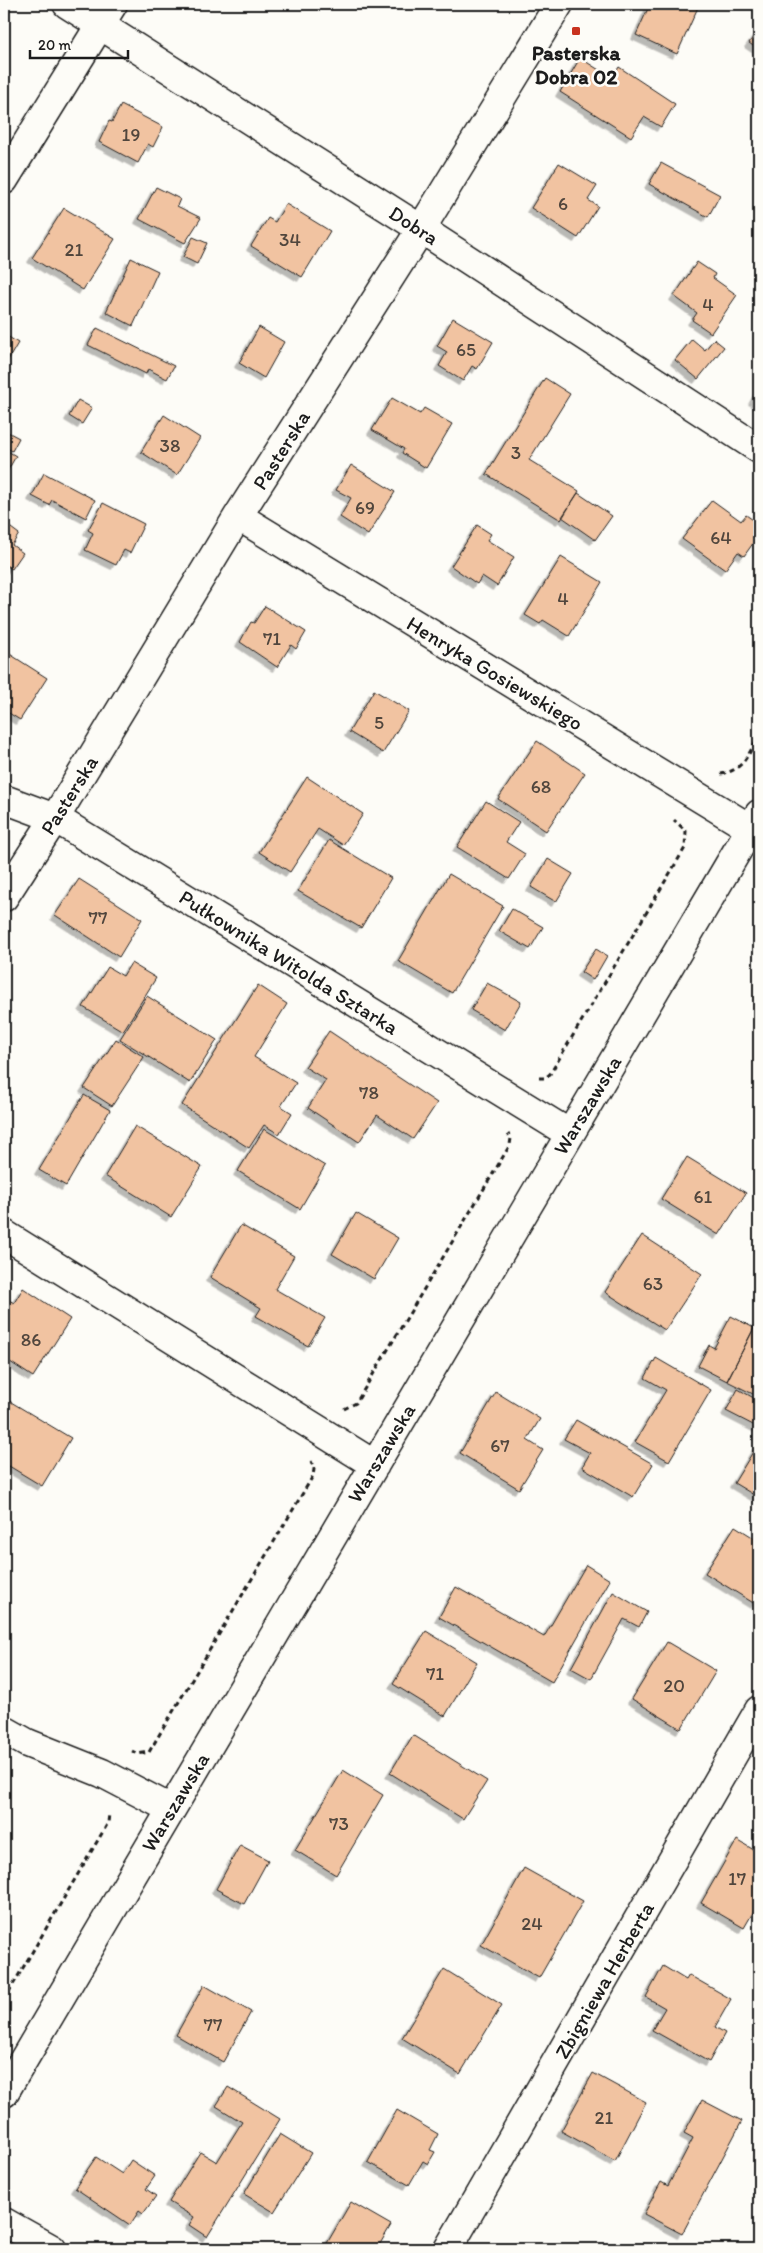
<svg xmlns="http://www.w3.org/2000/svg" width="763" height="2253" font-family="Itim,sans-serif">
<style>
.building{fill:#f1c3a1;stroke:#1c1c1c;filter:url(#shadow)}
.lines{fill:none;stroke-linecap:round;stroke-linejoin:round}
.minor-casing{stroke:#1c1c1c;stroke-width:31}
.path{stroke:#1c1c1c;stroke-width:3;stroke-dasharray:5 4;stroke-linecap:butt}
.minor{stroke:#fdfcf7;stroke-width:28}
.poi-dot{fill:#c8321e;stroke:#fdfcf7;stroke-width:2}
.labels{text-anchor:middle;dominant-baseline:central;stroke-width:5;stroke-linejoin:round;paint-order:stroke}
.number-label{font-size:19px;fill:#51463d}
.poi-label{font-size:21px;font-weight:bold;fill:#1c1c1c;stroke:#fdfcf7}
.street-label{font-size:21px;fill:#1c1c1c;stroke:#fdfcf7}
</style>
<defs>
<filter id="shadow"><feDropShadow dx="-4.5" dy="4.5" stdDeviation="0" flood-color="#0004"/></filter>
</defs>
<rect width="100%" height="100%" fill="#fdfcf7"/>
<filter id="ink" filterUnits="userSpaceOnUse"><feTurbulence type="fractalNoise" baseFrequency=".02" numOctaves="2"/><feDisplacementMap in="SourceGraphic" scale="10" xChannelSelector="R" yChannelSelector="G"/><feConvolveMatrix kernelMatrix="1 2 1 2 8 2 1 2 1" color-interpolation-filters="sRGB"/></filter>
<g filter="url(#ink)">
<path class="building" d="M650,4L699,5L677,54L636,35Z
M759,29V50L749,43Z
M580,58L612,78L619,67L675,104L661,127L644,117L631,137L560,92Z
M121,105L163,127L153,147L148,144L138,163L99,142L109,121L112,122Z
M559,163L597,186L588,200L598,206L578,238L531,208Z
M661,163L720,195L708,217L649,184Z
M156,187L180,199L177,206L201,218L185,243L139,219Z
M286,204L330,231L302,277L251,246L268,218L275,222Z
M64,208L115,239L83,290L32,258Z
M193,237L207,243L197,264L183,257Z
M131,258L158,271L133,326L106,312Z
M697,262L715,274L713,278L737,295L711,333L692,320L697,313L674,296Z
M453,318L493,342L477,369L472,366L463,381L439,366L447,352L437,346Z
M259,327L284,342L264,378L239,363Z
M97,328L174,366L167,379L148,369L146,374L88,345Z
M4,334L18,343L4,367Z
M692,339L705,350L714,339L724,347L698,379L675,360Z
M545,378L570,394L529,460L579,491L561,520L486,474Z
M759,389V403L753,400Z
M392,398L420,414L424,408L452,424L426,468L402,453L404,449L372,430Z
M78,400L92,408L82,424L69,416Z
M164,415L200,438L177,475L141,452Z
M4,430L19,438L12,451L4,446Z
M4,449L16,456L4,477Z
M351,465L395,492L368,535L340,517L351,498L336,490Z
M44,473L95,500L86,518L52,500L49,505L32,496Z
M578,493L612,516L595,540L562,517Z
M712,500L741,521L746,515L759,524V535L744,556L738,552L725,570L682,539Z
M103,503L144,524L130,553L124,550L116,565L85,550L93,533L88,530Z
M7,525L19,534L12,545L23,553L12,569L4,564V530Z
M477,525L491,534L487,540L514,557L497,586L482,576L477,584L451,566Z
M561,557L602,582L569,636L543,620L540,624L525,615Z
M265,606L306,632L296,649L291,645L277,667L240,642L251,622L254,623Z
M5,651L47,678L20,720L4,710Z
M374,690L409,711L383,753L349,732Z
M537,741L585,773L546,831L498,799Z
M307,777L363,814L343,845L318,829L290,872L259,852Z
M486,801L519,822L506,842L525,854L509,879L457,847Z
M329,840L391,878L361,928L298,891Z
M548,859L573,874L556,902L531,887Z
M449,874L503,906L452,993L398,961Z
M79,879L142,919L119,957L55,915Z
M512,909L543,927L530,949L499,931Z
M596,949L607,956L593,980L581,972Z
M131,963L156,978L123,1031L83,1007L108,967L123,976Z
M487,983L521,1002L505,1030L471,1010Z
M258,985L287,1004L254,1057L296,1083L281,1106L292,1113L279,1134L264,1125L249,1148L182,1105Z
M147,996L217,1040L190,1083L120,1039Z
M329,1031L437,1103L413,1139L377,1115L359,1142L308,1108L326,1080L305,1067Z
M116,1039L144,1057L112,1106L84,1088Z
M84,1095L110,1110L66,1186L39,1170Z
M135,1126L202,1167L171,1217L105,1176Z
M264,1129L325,1166L300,1209L238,1171Z
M687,1157L746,1193L719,1235L661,1199Z
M356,1213L398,1238L374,1279L332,1254Z
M241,1225L294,1256L275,1289L325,1318L308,1346L256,1316L261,1308L210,1277Z
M642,1235L702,1274L665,1330L605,1292Z
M23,1288L70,1319L33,1377L4,1358V1297L14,1303Z
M731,1316L754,1328L727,1381L698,1366L709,1345L714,1348Z
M754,1328L759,1331V1397L727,1381Z
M656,1358L711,1390L669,1461L635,1442L666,1390L645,1378Z
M738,1389L759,1401V1428L726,1411Z
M496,1392L540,1419L527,1440L543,1450L519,1489L460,1453Z
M6,1399L71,1438L42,1486L4,1463Z
M576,1420L653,1464L633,1497L582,1467L590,1453L564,1439Z
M759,1442V1498L734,1483Z
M735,1526L759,1541V1598L755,1604L705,1573Z
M586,1565L610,1580L552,1682L439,1617L456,1587L544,1637Z
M613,1592L647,1612L639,1627L624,1619L591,1679L571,1668Z
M426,1631L477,1662L445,1716L393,1684Z
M667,1642L716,1671L681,1729L632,1699Z
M413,1735L487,1781L463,1819L390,1773Z
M343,1770L383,1795L336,1875L295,1850Z
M737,1840L759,1853V1912L755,1909L744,1928L701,1903Z
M240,1845L268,1860L244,1904L216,1889Z
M524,1868L583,1901L539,1978L481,1945Z
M663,1966L686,1980L689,1975L731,1999L715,2027L725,2033L709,2062L652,2030L665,2008L646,1997Z
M444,1969L502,2005L460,2074L402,2038Z
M204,1985L251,2012L223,2062L176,2035Z
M593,2073L646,2102L615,2161L561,2131Z
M228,2087L280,2119L207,2237L189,2225L194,2217L169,2202L200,2152L217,2162L242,2122L216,2106Z
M702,2100L742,2121L682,2234L644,2214L661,2182L668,2186L693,2138L684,2133Z
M397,2110L438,2134L430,2150L435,2152L428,2164L423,2161L409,2185L368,2162Z
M280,2134L311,2153L274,2212L244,2194Z
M96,2157L122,2174L131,2160L155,2176L146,2189L156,2196L143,2214L139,2211L130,2225L75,2188Z
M351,2202L391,2225L377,2249H334L326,2245Z"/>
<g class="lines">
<g class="minor-casing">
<path id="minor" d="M67,4L421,229L759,449
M4,180L113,4
M238,516L751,829
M4,799L55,818L570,1134
M4,897L55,818L238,516L421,229L559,4
M4,1234L375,1465
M4,1730L27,1743L102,1773L171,1809
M4,2093L759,814
M4,2222L52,2249
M448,2249L759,1710"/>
</g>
<path class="path" d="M721,774C744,770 748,754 759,736
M539,1078H545L550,1074L685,848L686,831L674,820
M344,1409L356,1403L510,1145L511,1138L508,1134
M132,1751L138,1754L149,1752L313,1476L314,1469L311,1461
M4,2000L108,1823L109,1813"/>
<use href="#minor" class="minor"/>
</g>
</g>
<rect class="poi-dot" x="571" y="26" width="10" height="10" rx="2.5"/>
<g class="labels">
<g class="number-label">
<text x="131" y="134">19</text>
<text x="563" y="203">6</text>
<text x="290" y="239">34</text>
<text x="74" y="249">21</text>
<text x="708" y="304">4</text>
<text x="466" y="349">65</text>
<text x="170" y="445">38</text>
<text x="516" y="452">3</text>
<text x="365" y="507">69</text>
<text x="721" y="537">64</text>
<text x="563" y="598">4</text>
<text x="272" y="638">71</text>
<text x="379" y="722">5</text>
<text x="541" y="786">68</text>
<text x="98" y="917">77</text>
<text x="369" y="1092">78</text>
<text x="703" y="1196">61</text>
<text x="653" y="1283">63</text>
<text x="31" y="1339">86</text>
<text x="500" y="1445">67</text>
<text x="435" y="1673">71</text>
<text x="674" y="1685">20</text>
<text x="339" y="1823">73</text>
<text x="737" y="1878">17</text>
<text x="532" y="1923">24</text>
<text x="213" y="2024">77</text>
<text x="604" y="2117">21</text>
</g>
<g class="poi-label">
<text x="576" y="52">Pasterska<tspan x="576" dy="24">Dobra 02</tspan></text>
</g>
<g class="street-label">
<text transform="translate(414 225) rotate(33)">Dobra</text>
<text transform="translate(281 450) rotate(-58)">Pasterska</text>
<text transform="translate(495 673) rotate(31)">Henryka Gosiewskiego</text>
<text transform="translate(69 795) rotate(-58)">Pasterska</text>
<text transform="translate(289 962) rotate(32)">Pułkownika Witolda Sztarka</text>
<text transform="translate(587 1105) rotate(-59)">Warszawska</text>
<text transform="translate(381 1453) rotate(-59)">Warszawska</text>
<text transform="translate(175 1802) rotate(-59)">Warszawska</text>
<text transform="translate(604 1980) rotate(-60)">Zbigniewa Herberta</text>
</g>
</g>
<rect width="763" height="2253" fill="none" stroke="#fdfcf7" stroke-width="20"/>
<rect x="10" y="10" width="743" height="2233" fill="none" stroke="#1c1c1c" stroke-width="2" filter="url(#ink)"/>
<path d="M30 50v8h98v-8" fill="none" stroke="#1c1c1c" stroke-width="2.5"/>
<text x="38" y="50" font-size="15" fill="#1c1c1c" stroke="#fdfcf7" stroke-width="4" paint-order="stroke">20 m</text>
</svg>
